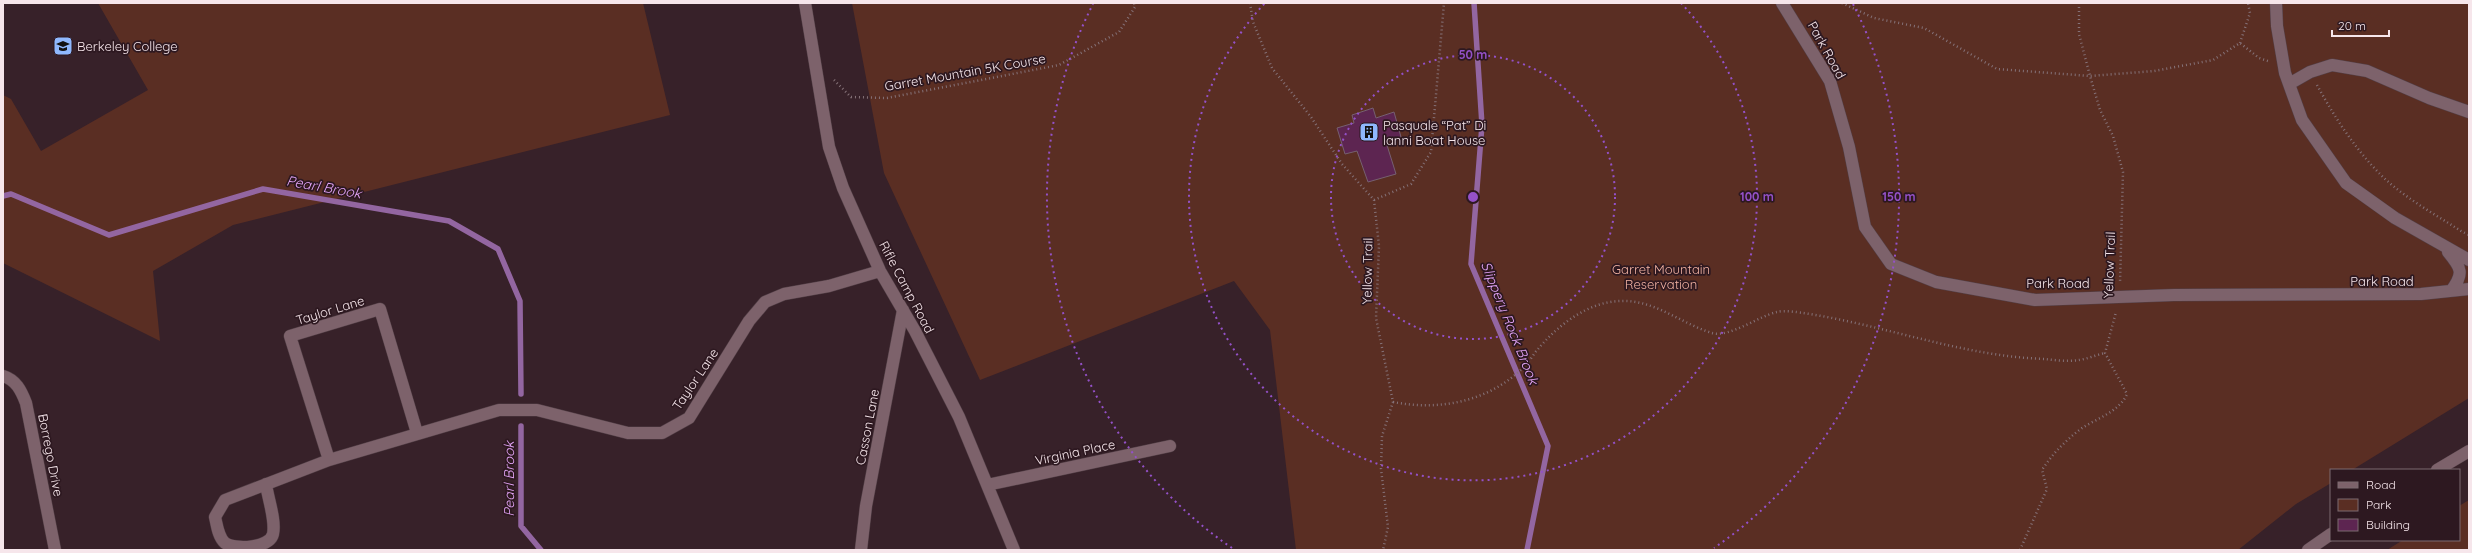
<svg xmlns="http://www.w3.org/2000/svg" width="2472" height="553" font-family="Quicksand,sans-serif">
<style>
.green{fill:#5a2e23}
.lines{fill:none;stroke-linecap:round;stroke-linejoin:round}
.stream{stroke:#9366a1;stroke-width:5.5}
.building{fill:#5d2551;stroke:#766070}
.minor-casing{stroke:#523f46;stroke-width:13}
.path{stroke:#857278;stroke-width:2.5;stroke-dasharray:1 3;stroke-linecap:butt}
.minor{stroke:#7d626b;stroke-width:12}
.ring{fill:none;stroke:#9451c8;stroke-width:2;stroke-dasharray:2 4}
.labels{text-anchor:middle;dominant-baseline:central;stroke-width:3.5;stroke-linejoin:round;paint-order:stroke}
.poi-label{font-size:13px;fill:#f6e6eb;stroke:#2d1820;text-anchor:start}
.street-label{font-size:13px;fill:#f6e6eb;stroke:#2d1820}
.park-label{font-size:13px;fill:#f2b2a2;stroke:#2d1820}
.water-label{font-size:14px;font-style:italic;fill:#e4a5f8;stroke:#2d1820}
.centre{fill:#9451c8;stroke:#2d1820;stroke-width:2}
.ring-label{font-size:12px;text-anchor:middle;font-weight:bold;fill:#9451c8;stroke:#2d1820;stroke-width:3.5;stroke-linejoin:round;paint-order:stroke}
</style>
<rect width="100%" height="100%" fill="#372129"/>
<path class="green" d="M98,3H643L670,115L233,225L153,271L160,341L3,263V95L11,99L41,151L148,90Z
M852,3H2469V398L2352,470H2331V483L2296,504L2238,550H1296L1270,330L1234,281L980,380L884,173Z
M2469,500V550H2387L2403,540H2459V506Z"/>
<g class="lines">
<path class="stream" d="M1474,3L1482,125L1471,264L1548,446L1527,550
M3,196L11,194L109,235L263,189L449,221L498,249L520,301L521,394
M521,426V526L541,550"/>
</g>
<path class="building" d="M1373,108L1376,118L1394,112L1401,137L1386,142L1396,174L1368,182L1357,151L1345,154L1337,128L1354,123L1352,115Z"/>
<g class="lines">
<g class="minor-casing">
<path id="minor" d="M805,3L829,147L843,188L880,271L915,331L959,417L1014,550
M1782,3L1830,81L1849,147L1865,227L1891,264L1936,282L2035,300L2174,295L2421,294L2469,289
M2276,3L2277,26L2285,73L2302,120L2346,183L2395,218L2469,260
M2289,84L2310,72L2332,65L2367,71L2429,98L2469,112
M2448,252C2462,269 2464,273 2451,291
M3,376C16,380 21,390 26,403L55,550
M329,460L290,336L380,309L417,433
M2437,470L2469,451
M266,484C268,499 276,520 273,534C270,548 235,550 225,543C218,537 217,525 215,517L225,500L329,460L499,410H537L628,433H662L689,418L749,321L765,302L784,294L829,286L880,271
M987,485L1170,446
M861,550L866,506L903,310
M2308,550L2331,534"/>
</g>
<path class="path" d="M1250,3L1253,22L1272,68L1311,117L1342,164L1374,200L1379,246L1376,318L1393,402L1382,436L1381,469L1388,527L1383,550
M1842,3L1874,18L1924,28L1997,69L2090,76L2154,71L2213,60L2240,43L2259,58L2268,61
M2079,3V34L2090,76L2100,110L2113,136L2123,172L2120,283
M2240,43L2250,13L2248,3
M834,80L851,97L887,98L1059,65L1119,32L1135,7L1134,3
M2317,85C2334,116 2353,146 2378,172C2401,196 2433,213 2461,231L2469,235
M1374,200L1411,184L1431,152L1444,3
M1393,402C1440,411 1488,402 1524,367C1530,362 1533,354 1538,349C1558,325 1589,301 1622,301C1655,300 1682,324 1712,333C1729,338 1759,316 1777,312C1784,310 1796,312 1803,313C1885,325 1961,356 2044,359C2055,360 2068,362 2079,360C2087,359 2096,355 2105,353
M2020,550L2047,489L2042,470C2053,453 2066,440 2082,428C2098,418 2120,411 2127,394L2105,353L2116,312"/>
<use href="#minor" class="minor"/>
</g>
<g class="ring">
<circle cx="1473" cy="197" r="142"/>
<path d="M1681 3A284 284 0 1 1 1265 3"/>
<path d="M1232 548A426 426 0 0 1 1093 4M1853 4A426 426 0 0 1 1714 548"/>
</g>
<defs>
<g id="university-square" transform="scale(1)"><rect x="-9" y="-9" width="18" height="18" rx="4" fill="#8fb8fd" stroke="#2d1820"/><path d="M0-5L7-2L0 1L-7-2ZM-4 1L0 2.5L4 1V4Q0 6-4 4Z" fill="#111"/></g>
<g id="building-square" transform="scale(1)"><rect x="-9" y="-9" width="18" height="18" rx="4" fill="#8fb8fd" stroke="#2d1820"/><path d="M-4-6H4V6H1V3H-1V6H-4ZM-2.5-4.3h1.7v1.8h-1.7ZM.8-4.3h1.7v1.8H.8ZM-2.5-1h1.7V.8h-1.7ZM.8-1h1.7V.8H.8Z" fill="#111"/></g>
</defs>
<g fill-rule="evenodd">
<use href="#university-square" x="63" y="46"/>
<use href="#building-square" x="1369" y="132"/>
</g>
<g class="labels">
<g class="poi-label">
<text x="77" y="46">Berkeley College</text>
<text x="1383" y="125">Pasquale “Pat” Di<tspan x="1383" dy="15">lanni Boat House</tspan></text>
</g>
<g class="street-label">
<text transform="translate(1827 50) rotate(61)">Park Road</text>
<text transform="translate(965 72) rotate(-10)">Garret Mountain 5K Course</text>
<text transform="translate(2109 265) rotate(-88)">Yellow Trail</text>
<text transform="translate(1367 271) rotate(-89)">Yellow Trail</text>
<text x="2382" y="281">Park Road</text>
<text x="2058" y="283">Park Road</text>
<text transform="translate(907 287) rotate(62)">Rifle Camp Road</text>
<text transform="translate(330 310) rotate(-17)">Taylor Lane</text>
<text transform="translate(695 379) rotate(-56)">Taylor Lane</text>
<text transform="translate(867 427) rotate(-79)">Casson Lane</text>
<text transform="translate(1075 452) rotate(-12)">Virginia Place</text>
<text transform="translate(51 455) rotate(79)">Borrego Drive</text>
</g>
<g class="park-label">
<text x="1661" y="269">Garret Mountain<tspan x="1661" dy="15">Reservation</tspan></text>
</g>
<g class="water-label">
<text transform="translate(324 187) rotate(10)">Pearl Brook</text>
<text transform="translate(1510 323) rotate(68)">Slippery Rock Brook</text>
<text transform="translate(509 479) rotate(-90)">Pearl Brook</text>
</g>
</g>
<circle cx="1473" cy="197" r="6" class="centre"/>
<g class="ring-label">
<text x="1473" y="59">50 m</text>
<text x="1757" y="201">100 m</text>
<text x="1899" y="201">150 m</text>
</g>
<rect width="2472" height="553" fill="none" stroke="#f6e6eb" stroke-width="8"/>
<rect x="2330" y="469" width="130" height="72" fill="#2d1820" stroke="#7d6a71"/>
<rect x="2338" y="482" width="20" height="6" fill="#7d626b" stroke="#7d6a71"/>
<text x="2366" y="489" font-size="12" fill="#f6e6eb">Road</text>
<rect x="2338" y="499" width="20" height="12" fill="#5a2e23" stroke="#7d6a71"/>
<text x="2366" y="509" font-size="12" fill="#f6e6eb">Park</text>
<rect x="2338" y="519" width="20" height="12" fill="#5d2551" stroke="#7d6a71"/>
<text x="2366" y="529" font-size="12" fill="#f6e6eb">Building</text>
<path d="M2332 30v6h57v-6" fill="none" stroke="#f6e6eb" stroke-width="2"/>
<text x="2338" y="30" font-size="12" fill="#f6e6eb" stroke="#2d1820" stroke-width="3" paint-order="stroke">20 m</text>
</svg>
